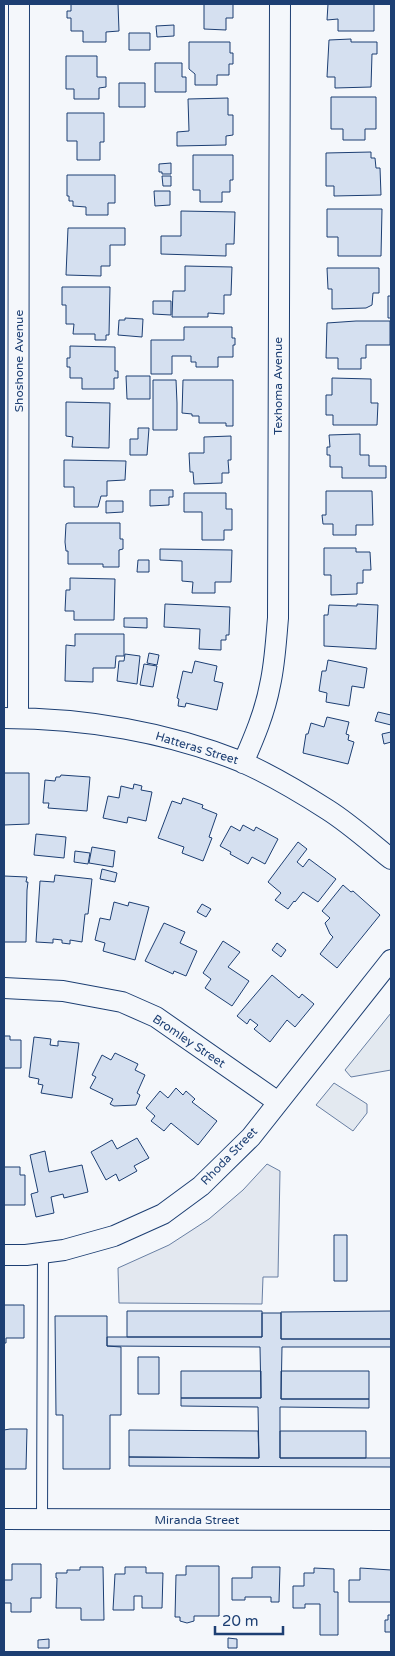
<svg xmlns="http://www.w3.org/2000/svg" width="395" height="1656" font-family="'Varela Round',sans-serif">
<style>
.green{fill:#e3e9f0;stroke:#687fa3}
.parking{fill:#e3e8f0;stroke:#687fa3}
.building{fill:#d5e0f0;stroke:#1d3f73}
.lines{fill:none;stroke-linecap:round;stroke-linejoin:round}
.service-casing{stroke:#1d3f73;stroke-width:12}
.minor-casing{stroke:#1d3f73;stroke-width:22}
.service{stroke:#f4f7fb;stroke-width:10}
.minor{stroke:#f4f7fb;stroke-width:20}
.labels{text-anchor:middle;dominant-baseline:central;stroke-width:4;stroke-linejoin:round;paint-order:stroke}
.street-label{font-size:12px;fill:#1d3f73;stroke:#f4f7fb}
</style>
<rect width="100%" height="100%" fill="#f4f7fb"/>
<path class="green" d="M391,1013V1070L351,1077L345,1070Z
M334,1083L367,1104V1113L353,1131L316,1105Z"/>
<path class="parking" d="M267,1164L280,1171L278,1277H263L262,1304L119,1303L118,1268L169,1245L209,1219L243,1190Z"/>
<path class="building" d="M71,4H118L119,31L106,32V42H83V31H71V18H67V11H71Z
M204,4H233V18H226V30L204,29Z
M328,4H374V31H338V19L327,20Z
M174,25V36L157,37L156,26Z
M129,33H150V50H129Z
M351,39V42H377V54H372L371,87L335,88V77H327L329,40Z
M189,42H230V53H233V64H229V75H217V85H195V74L189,69Z
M66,56H97V77H106V87L99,88V99H74V89H66Z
M155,63H182V77H186V92H155Z
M119,83H145V107H119Z
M331,97H376V129H365V140H343V129H331Z
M228,98V115H233V135L226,136V145L177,146V132L189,131L188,99Z
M67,113H104V142H100V160H77V141H67Z
M371,152V158H375L376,168H380L381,195L334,196V186H326V153Z
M193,155H233V180H230V192H222V202H200V190H193Z
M171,163V174H162V172H159V164Z
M67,175H115V203H108V215H86V207L73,206V201H69V196H67Z
M162,176H171V186H163Z
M154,191H170V205L155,206Z
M327,209H382L381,256H338V237H327Z
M181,211L235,212L234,244H226V256L161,254V236H181Z
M68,228H125V245H110V266H101V276L66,275Z
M185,266L232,267L231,295H224V314L208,313V317H172L173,291H185Z
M327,268H379V293H373L372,305L366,308L332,309V289H328Z
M62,287H110L109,335H106V340H95V334H73L74,324H66V305H62Z
M388,296H391V318H388Z
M153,301H171V315L153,314Z
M125,318L143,319L142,337L118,335L119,320H125Z
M356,321H390V345H366V358H361V369H338V358H326L327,323Z
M184,327H232V338H235V345H233V357H218V367H196V362H191V356H172V374H151V340H184Z
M70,346L115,347V371H118V378H114V389H82V378H70V367H67V358H70Z
M126,376H150V399H127Z
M332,378L371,379V403H378L377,425H333V415H326V395H332Z
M153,380H176L177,403V430H153Z
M183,380H233V426H226V423H199V416H192V414L182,413Z
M66,402L110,403L109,448L72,447L73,437L66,436Z
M138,428H149L147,455H130V439H138Z
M360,434V455H369V466H386V478H342V467H330V455H327V447H330L329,435Z
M231,436V460H228L229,473H222V483L194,484L193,472H190L189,453H204V437Z
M64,460L126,461L125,480L107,481V496H101L98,507H74V487H64Z
M150,490H173V497H169V505L150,506Z
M326,491H372L373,525H356V535H333V524H323L322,515H326Z
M184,493H226V509H232V530H224V540H202V512H184Z
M106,501H123V512L106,513Z
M68,523H120V539H123V549L119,550V567H103V564H68V551H66L65,542L66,524Z
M324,548H356V552H370L371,570H363V583H357V594L331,595V575H324Z
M160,549L232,550L231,582H215V593H192L193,582L182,581V561L160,560Z
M138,560H149V572H137Z
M70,578L115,579L114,620H74V611H65L66,590H70Z
M165,604L230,607L229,635H226V640H221V650L199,649L200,629L164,627Z
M357,604L378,605L376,649L324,646V615H328L329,605L357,606Z
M124,618H147V628L124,627Z
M75,634H124V656H116L115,668H93V682L65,681L66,645L75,646Z
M149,653L159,655L157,665L147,663Z
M125,654L140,656L137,684L117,681L119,661H124Z
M328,660L367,668L364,688L352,686L349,706L326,702L327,693L319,691L322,671H326Z
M195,661L217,666L214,681L223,683L217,710L186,703L185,707L178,706L179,699L177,698L183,671L192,673Z
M144,664L157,666L153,687L140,685Z
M378,712L391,715V725L375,721Z
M327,717L349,722L346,734L349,735L348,740L354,742L348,764L303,753L306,734H308L311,723L324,727Z
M391,732V742L384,744L382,734Z
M4,773H29V824L4,825Z
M61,775L90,777L87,811L48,808L49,803H43L45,780L55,781L56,777H60Z
M134,784L142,786L141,790L152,792L146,821L128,817L127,823L103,818L108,796L119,798L121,786L133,789Z
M183,798L203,805L202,808L217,814L209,837L212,838L203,861L182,853L184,847L158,838L172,801L181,804Z
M243,825L254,831L256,827L278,839L265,864L252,857L248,864L230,854L231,852L220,846L231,826L240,831Z
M36,834L66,837L64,858L34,855Z
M298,842L307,849L297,862L303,867L309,859L336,879L318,902L303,892L295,902L294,901L288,909L275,900L281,893L268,882Z
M92,847L115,851L113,867L89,863Z
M75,851L90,853L88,864L74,862Z
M102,869L117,873L115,882L100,879Z
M55,875L92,879L88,914H85L82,942L70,940V944L62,943V940L53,939V943L36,942L40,881L54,882Z
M4,876L27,877L26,882H28L27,890L26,942H4Z
M343,885L351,892L353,891L380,915L337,968L320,954L333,937L330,934L325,923L330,918L322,911Z
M114,902L128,906L129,902L149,907L135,960L103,951L105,943L95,940L100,918L110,920Z
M202,904L211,909L206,917L197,912Z
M164,923L185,932L180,943L197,951L186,976L174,971L173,974L145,961Z
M223,941L240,952L228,967L249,981L232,1006L205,988L211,979L203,973Z
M277,943L286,950L281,957L272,950Z
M272,975L299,998L302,994L314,1004L295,1027L287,1020L270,1042L254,1029L258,1025L250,1019L247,1024L237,1016Z
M4,1036H10V1040H21V1068H4Z
M34,1037L51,1039L50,1045L58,1046V1041L79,1043L72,1098L41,1093L43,1085L38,1084L39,1079L29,1077Z
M115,1053L138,1064L135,1070L145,1075L137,1093L140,1095L136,1105L114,1106L110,1104L113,1099L90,1088L96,1077L92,1075L102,1055L111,1060Z
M176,1088L183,1095L186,1091L195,1099L192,1102L217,1121L198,1145L171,1123L164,1131L151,1121L155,1116L146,1108L160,1091L168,1098Z
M137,1138L149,1158L134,1166L137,1171L119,1181L116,1174L106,1180L91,1152L112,1140L117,1149Z
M45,1151L49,1172L82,1165L88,1192L64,1198L63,1194L51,1197L54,1213L36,1217L31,1194L38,1192L30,1155Z
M4,1167H20V1175H25V1205H4Z
M334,1235H347V1281H334Z
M4,1305H24V1338H6V1343H4Z
M127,1311H262V1337H127Z
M391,1311V1339H281V1312Z
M262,1313H281V1339H391V1347H282L281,1399H369V1408L280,1407V1458H391V1467L129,1466V1457L259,1458L258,1407L181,1406V1398H261L260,1347L107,1346V1337H262Z
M55,1316H107V1346L121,1347V1415H110V1469H63V1415H56Z
M138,1357H159V1394H138Z
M181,1371H261V1398H181Z
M281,1371H369V1399H281Z
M10,1429H27L26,1469H4V1430Z
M129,1430L258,1431L259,1458L129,1457Z
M280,1431H366V1458H280Z
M12,1564H41V1598H31V1612H11V1603H4V1580H12Z
M186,1566H219V1616H194V1621L187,1623L180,1621V1617H175L176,1575H186Z
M80,1567H103L104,1620H81V1608H56L57,1578H56V1573H67V1570H80Z
M125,1567H146V1573H163L162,1608H142V1596H134V1610H113L115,1574H125Z
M252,1567H280L279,1602H271V1597H245V1600H232V1578H252Z
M314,1568L334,1569V1592H338V1635H320V1604H305V1608H293V1586H304V1573H314Z
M360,1568L391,1570V1602H349V1580H360Z
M388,1615H391V1632H385V1620H388Z
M228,1638L237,1639V1648H228Z
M49,1639V1648H38V1640Z"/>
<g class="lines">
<g class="service-casing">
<path id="service" d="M42,1519L43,1253"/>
</g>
<g class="minor-casing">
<path id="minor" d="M4,718C84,718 168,732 242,762C269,774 303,794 328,810C350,824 371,843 391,859
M18,718L19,4
M243,763C254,738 265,712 270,685C275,663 276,640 278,618L280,4
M4,988L63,991L122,1002L156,1017L278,1102
M4,1255H26L64,1250L114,1236L163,1214L201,1186L251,1137L391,960
M4,1519L391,1520"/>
</g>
<use href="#service" class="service"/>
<use href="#minor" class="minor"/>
</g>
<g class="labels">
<g class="street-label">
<text transform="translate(19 361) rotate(-90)">Shoshone Avenue</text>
<text transform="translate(278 386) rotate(-90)">Texhoma Avenue</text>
<text transform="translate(197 748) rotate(17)">Hatteras Street</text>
<text transform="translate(189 1041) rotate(34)">Bromley Street</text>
<text transform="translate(229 1156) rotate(-46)">Rhoda Street</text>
<text x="197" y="1520">Miranda Street</text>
</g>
</g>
<rect width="395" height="1656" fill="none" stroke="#1d3f73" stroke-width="10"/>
<path d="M215 1626v8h68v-8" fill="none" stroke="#1d3f73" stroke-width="2.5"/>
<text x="222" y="1626" font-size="15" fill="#1d3f73" stroke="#f4f7fb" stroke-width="4" paint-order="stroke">20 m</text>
</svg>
